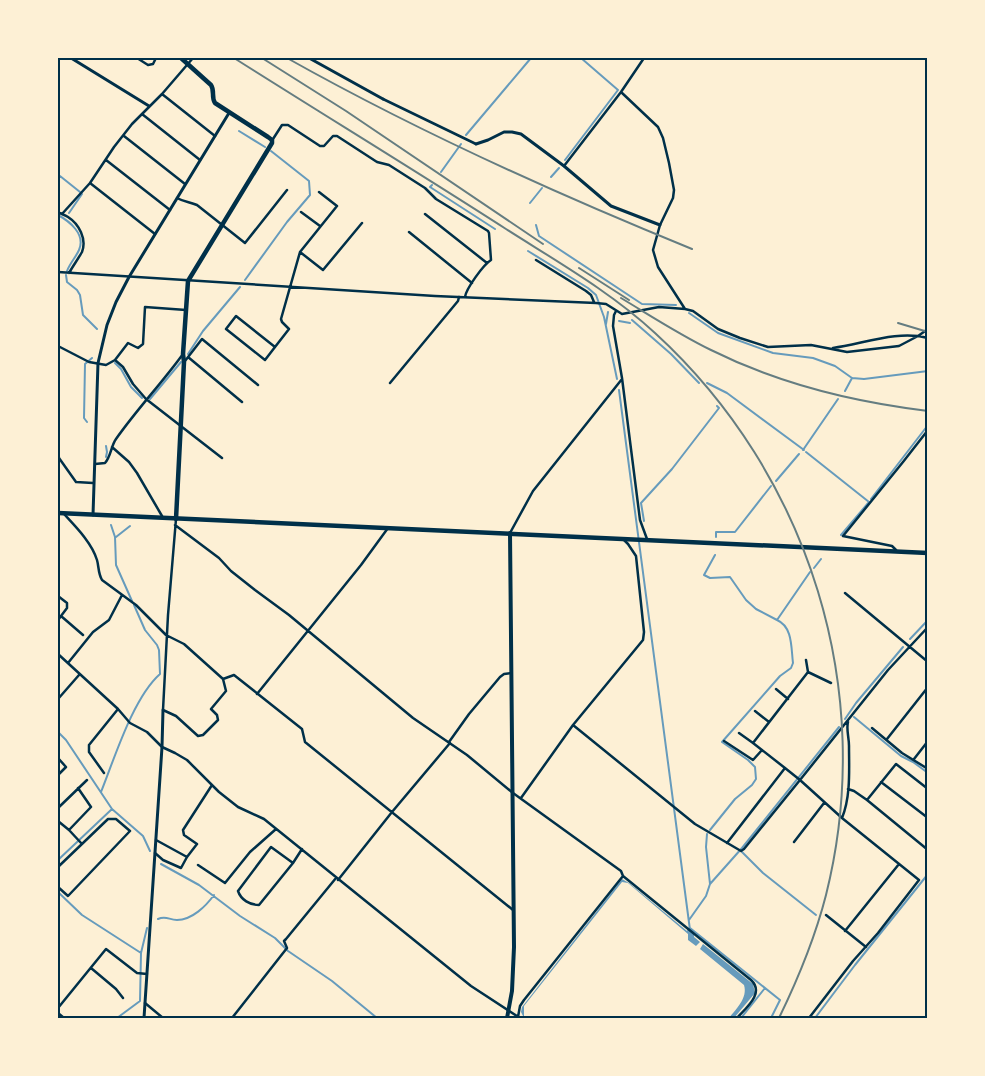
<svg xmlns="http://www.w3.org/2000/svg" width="985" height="1076" font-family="'Sofia Sans Condensed',sans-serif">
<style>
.water{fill:#669bbc}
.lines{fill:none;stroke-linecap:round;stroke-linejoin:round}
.stream{stroke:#669bbc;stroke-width:2}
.minor{stroke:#003049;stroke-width:2.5}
.tertiary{stroke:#003049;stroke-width:3}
.secondary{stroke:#003049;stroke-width:4}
.primary{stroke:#003049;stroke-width:4.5}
.trunk{stroke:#003049;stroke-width:4.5}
.rail{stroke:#657d81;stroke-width:2}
.neatline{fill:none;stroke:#003049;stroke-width:2}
</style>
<rect width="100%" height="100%" fill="#fdf0d5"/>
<path class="water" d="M622,879L629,883L687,931L688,928L694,932V937L700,942L696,946L688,940V934L628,883L622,882L524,1006V1016L527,1018H524L521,1012L522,1007Z
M703,944L753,984L755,993L734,1018H729C736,1009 748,998 744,985L700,949Z"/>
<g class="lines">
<path class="stream" d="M239,131L265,147
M466,135L531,58
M565,160L618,90L581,58
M441,172L461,144
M551,177L559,168
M58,179L60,176L80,192
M432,185L430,187L495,229
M530,203L542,188
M69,213L82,194
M58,215C69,221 86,234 79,250C76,257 70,263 67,271
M536,225L539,236L642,304L676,305
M528,251L588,288L596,295L604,317L617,379
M66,275L67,282L77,290L80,295L83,315L97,329
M245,280L287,222L310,195L309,181L271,151
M689,313L718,333L773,353L813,358L835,366L852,378L864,379L928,371
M632,320L671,354L699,383
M619,321L630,323
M606,324L608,312
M188,354L203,331L240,287
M115,363L121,369L131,387L142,398
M707,383L727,393L804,450
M619,390L690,930
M845,391L852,378
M150,399L181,362
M87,422L84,418L85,364L92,358
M106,446L107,452L106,457
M803,450L838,399
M806,452L869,502L841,535
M776,481L799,454
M871,499L928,425
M644,521L641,503L672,469L719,408L717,406
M111,525L115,537L116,565L132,601
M116,537L130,526
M716,537V532H735L771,486
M715,555L704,575L710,578L730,577L746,600L756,609L777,620
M814,568L821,559
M910,639L928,620
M854,717L901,756L913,762L928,773
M845,719L856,703L903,647
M58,732L66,740L112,809L143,836L150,851
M101,792C115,757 133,698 160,674L159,650L157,645L145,630L134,605
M710,830L735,799L752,785L756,779L755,767L748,760L722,742L780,676L791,668L793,663C791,648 793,627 777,620L810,572
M707,834L706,847L710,884
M742,852L763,873L816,915
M58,860L112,809
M161,864L199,885L240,916L275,938L288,951L332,981L377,1018
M58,892L82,915L141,953
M158,919C166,915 169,920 177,920C192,920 206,906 214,895
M689,920L706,896L710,884L742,848L839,727
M690,928L780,1000L771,1018
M117,1018L140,1001L141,953L147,928
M741,1018L765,988
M815,1018L855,965L928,874"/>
<path class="minor" d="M137,58L148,65L153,64L156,58
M621,92L658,127L663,138L669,163L674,190L673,198L660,225L653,250L658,267L685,309
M162,94L215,136
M383,99L476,144
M142,114L200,160
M124,136L185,184
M273,139L282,125H288L320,146H324L333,136H337L377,162L389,165L425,188L436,199L488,231L489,233L491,260C483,265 466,289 465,297
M106,160L170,210
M564,166L621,92L644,58
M90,183L155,234
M177,198C184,202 190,202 197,205L245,243L287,190
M58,212C61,214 65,215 68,217C79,224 87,239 82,252C78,259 73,266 69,273
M301,212L320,226
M62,214L90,183L114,147L132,124L162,94L193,58
M425,214L487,263
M409,232L472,283
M58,251V253
M300,252L323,270L362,223
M536,260L586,291L591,295L594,302
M58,272L435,296L596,303L606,304L622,314L659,307L685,309L693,311L718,329L740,338L768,347L811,345L847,352L899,346L918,336L928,329
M616,311L614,315L613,326L622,378L640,520L647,539
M236,316L275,347L265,360L226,329Z
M58,346L89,362L106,365L115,360L128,343L138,348L143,344L145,307L186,310
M275,347L289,329L282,322L281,319L300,252L337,206L319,192
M833,348C863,344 897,330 928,338
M188,357L242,402
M115,360L123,367L133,384L146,399L222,458
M185,361L202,339L258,385
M390,383L458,301L459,297
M112,447L129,462L137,473L162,516
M58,452L59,458L76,482L93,483
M95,464L105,463C111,456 111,446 116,439C137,409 162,383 183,354
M64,514C76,527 92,543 97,560C99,567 98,573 102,580L136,605L166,635L184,644L223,679L234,675L302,729L305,742L513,910
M176,519L168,615L163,710L176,716L198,736L203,735L218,720L217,715L211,709L226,691L223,679
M175,525L219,558L231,571L255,590L289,615L413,718L467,755L513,793L621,871L623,876L751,980C765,993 746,1008 737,1018
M510,533L533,491L622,379
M896,550L892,546L843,536L903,462L928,430
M845,593L928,662
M58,596L67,603V608L58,620
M61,616L83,635
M58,654L118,709L130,723L147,732L162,747L175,753L187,760L219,792L238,807L264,819L471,986L520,1018
M68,663L93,632L109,620L122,595
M808,672L831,683
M776,689L788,699
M257,694L361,565L388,528
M58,699L79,675
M755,711L769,722
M573,725L695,824L741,851L744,849L800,780L785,768
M872,728L902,753L928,769
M739,733L753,743
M887,739L928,687
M724,741L753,760L762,750
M449,742L469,714L500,677L504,674L511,673
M58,758L66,767L58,775
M914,759L928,741
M104,773L89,752V745L118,709
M881,782L928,818
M848,789L854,791L867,800L896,764L928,789
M521,798L573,725L643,640L644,632L636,556L628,544L623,539
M867,800L928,850
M58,808L87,780
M842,818C851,796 849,769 849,746C849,737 846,729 848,722
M58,821L69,830L82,844
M69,830L91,807L78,788
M156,840L187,857L197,844L184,835L183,830L212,785
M794,842L824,803
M727,843L785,768L753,743L808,672L806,660
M271,847L293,863L259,905C250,905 241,900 238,891Z
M155,853L163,860L181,868L187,857
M293,863L302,849
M198,865L225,883L250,852L276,829
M58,867L108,819H116L130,831L68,896L58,887
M338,880L392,812L450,743
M826,915L866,947
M845,931L899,864
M91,968L116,989L123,998
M145,1003L163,1018
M58,1008L106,949L137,973L147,974
M58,1013L64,1018
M518,1017L520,1006L524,1000L623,876
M232,1018L287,948L284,941L286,939L336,878
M809,1018L853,961L878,933L919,880L842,818L800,780L888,670L928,627"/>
<path class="tertiary" d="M71,58L149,106
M309,58L383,99
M476,144L488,140L504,132H512L521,134L564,166L611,206L660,225
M93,515L98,363L107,325L116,302L129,277L229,113
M144,1018L162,747L163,710"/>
<path class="secondary" d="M507,1018L512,991L514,947L510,533"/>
<path class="primary" d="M176,519L184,362L183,354L188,281L272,143V140L268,137L215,103C211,97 215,91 211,85L181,58"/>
<path class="trunk" d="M58,513L928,553"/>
<path class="rail" d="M234,58C324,115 416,171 506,229C556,261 611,292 655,333C810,475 877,691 826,895C815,938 798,979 779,1018
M262,58L346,111L543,244
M287,58C417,131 554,193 692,249
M579,268L629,300
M621,298C651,316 680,335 711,350C779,384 853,402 928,411
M898,323L928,332"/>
</g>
<rect width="985" height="1076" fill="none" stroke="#fdf0d5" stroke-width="118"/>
<rect x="59" y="59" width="867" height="958" class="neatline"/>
</svg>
